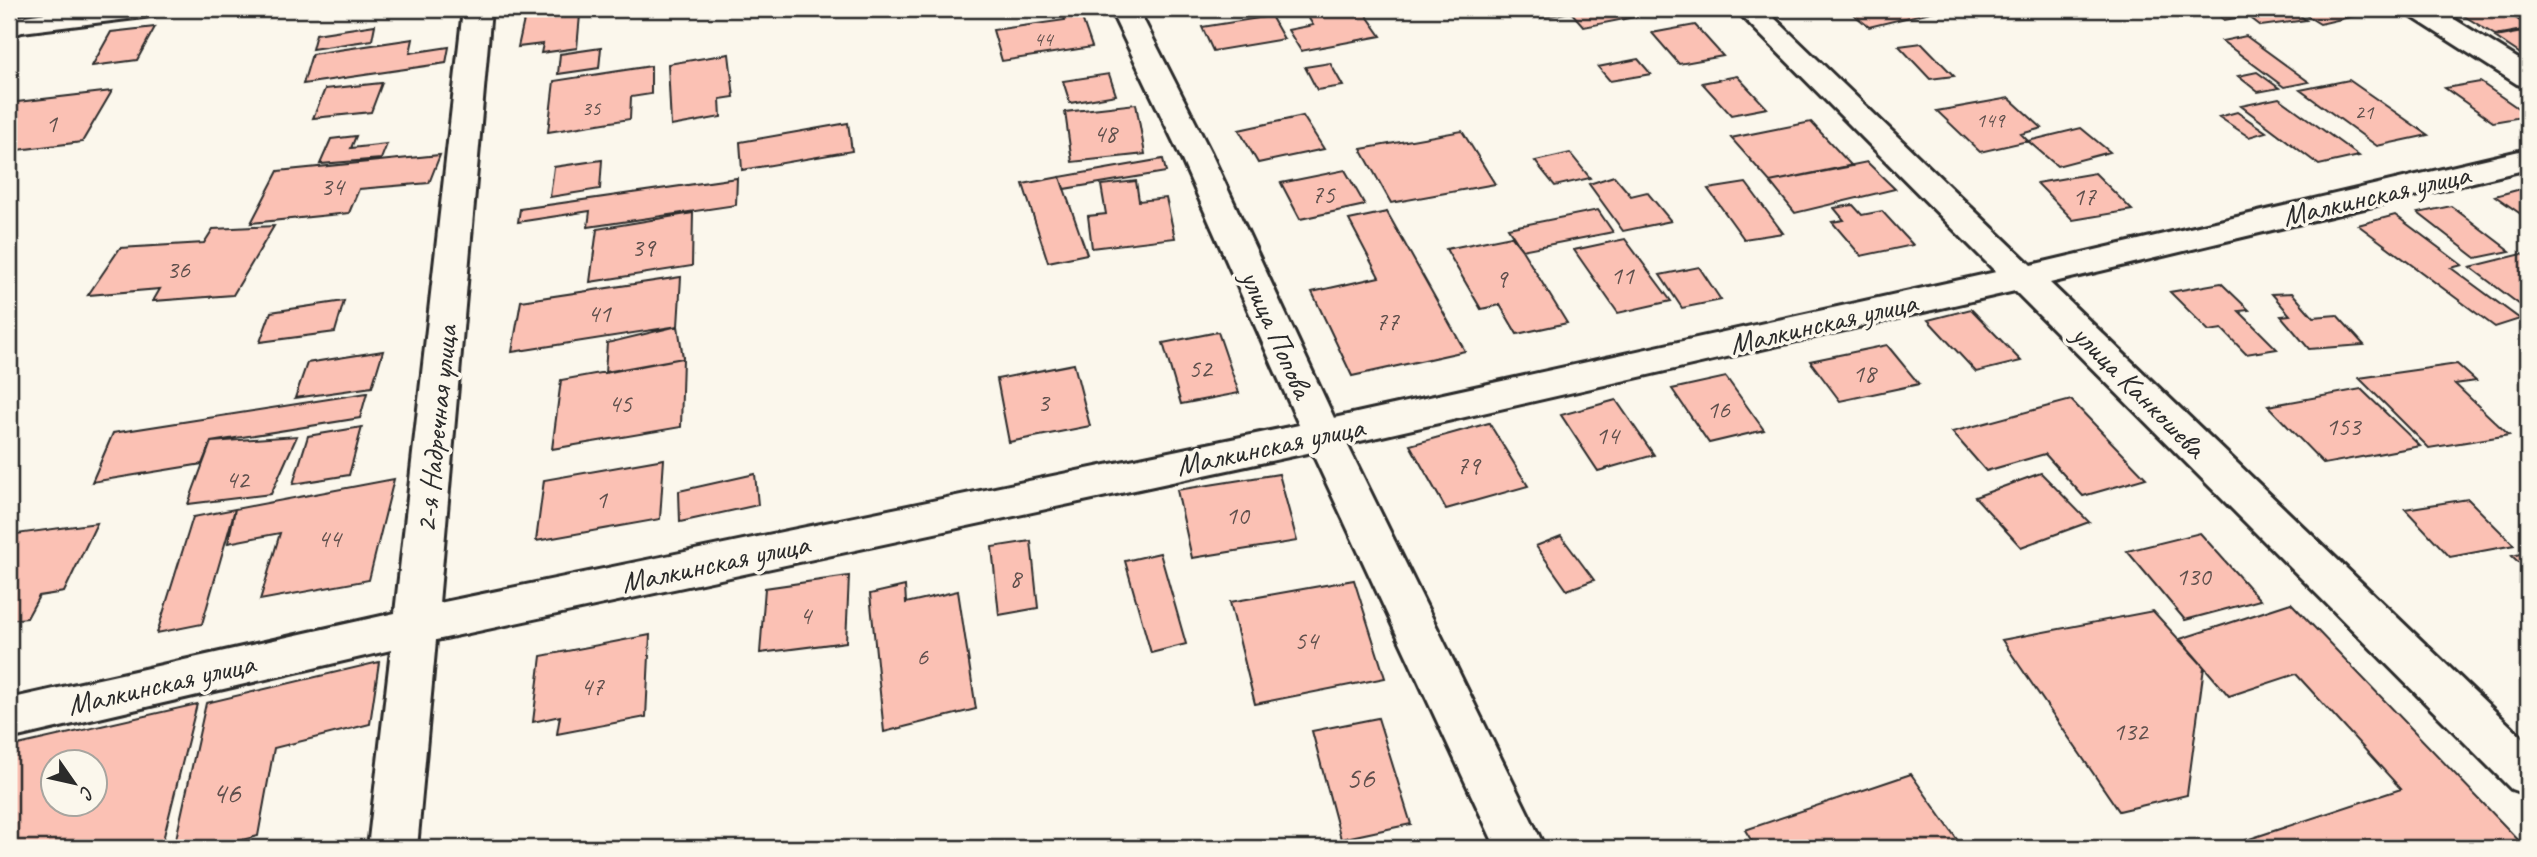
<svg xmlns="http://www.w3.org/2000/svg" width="2537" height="857" font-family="Caveat,sans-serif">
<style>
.building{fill:#fbc1b4;stroke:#2b2b2b;stroke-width:2;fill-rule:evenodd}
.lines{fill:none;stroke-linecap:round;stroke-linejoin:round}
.minor-casing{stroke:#2b2b2b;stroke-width:6}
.minor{fill:#fbf7ec;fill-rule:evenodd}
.labels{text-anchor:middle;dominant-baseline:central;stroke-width:7;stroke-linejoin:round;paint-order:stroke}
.far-number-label{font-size:21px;fill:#5f504d}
.number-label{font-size:26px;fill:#5f504d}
.street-label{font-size:30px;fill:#2b2b2b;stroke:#fbf7ec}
.near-number-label{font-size:32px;fill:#5f504d}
</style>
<rect width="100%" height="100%" fill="#fbf7ec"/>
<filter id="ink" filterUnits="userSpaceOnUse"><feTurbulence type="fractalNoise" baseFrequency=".0143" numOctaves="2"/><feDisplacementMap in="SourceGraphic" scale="14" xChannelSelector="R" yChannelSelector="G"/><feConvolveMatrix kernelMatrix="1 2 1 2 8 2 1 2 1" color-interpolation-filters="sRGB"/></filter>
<g filter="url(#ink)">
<path class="building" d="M549,9H567L565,17L580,15L577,48L541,53L543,44L518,47L526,11Z
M1061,9H1092L1095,16L1082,18L1092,47L1002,61L993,30L1065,20Z
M1303,9H1362L1381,36L1301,51L1288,30L1313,25Z
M1532,9H1675L1584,27L1571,12L1540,18Z
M1847,9H1937L1939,10L1869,27Z
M2211,9H2291L2306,20L2261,26L2248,16L2224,20Z
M2296,9H2366L2371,12L2320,24Z
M2453,9H2501L2528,26V29L2495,35Z
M1271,16L1284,39L1213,51L1202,27Z
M375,25L372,40L312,49L316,34Z
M1695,25L1723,56L1679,64L1652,33Z
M155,27L137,60L92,66L111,32Z
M2528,31V59L2495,37Z
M2246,36L2309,82L2284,87L2222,41Z
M413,39L410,53L449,47L446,63L303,84L312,54Z
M1922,43L1954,76L1930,79L1899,46Z
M601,48L599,68L558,74L560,54Z
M729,54L734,97L720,99L721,117L671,126L668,64Z
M1638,59L1651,74L1610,81L1598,67Z
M1330,63L1343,86L1317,90L1305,67Z
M651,66V94L631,97L630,119L548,132L554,81Z
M2257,72L2279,88L2258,92L2238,76Z
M1109,74L1116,95L1070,103L1063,81Z
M1737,76L1767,108L1731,115L1702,83Z
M2349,80L2428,135L2377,146L2300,90Z
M2480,82L2528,115V116L2493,122L2445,88Z
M382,83L371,112L313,118L325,89Z
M112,91L82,142L9,151V103Z
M2009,98L2042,128L2021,134L2028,141L1980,152L1937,111Z
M2279,98L2359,156L2319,165L2241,106Z
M1136,104L1145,154L1072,162L1065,112Z
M2237,112L2266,132L2249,137L2219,117Z
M1303,116L1324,149L1258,163L1239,130Z
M1811,122L1852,166L1770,182L1731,138Z
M848,123L852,151L742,170L740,142Z
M2081,128L2110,152L2057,166L2028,141Z
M1462,131L1495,184L1391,203L1361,149Z
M356,136L351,148L387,144L381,159L320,164L331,139Z
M1570,153L1590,178L1555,186L1535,161Z
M440,155L429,183L359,189L349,213L251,223L278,171Z
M1163,159L1166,172L1064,189L1060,177Z
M602,160L600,189L550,197L554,167Z
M1867,162L1895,189L1795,213L1770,182Z
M1345,170L1365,205L1300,219L1281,183Z
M2095,173L2132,210L2073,220L2037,183Z
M1614,176L1631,196L1647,192L1671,221L1623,231L1589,184Z
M1060,177L1087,254L1048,262L1023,184Z
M737,178L736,205L588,227L590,211L518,222L520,209Z
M1136,181L1139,201L1166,198L1175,238L1092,248L1088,216L1106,214L1101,185Z
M1746,183L1783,233L1744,239L1708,189Z
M2528,187V219L2495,196Z
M1853,205L1862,215L1882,211L1913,245L1861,256L1832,222L1844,220L1834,208Z
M2451,206L2510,251L2476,258L2418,213Z
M1598,210L1613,232L1522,250L1508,228Z
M1387,212L1465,351L1352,376L1312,292L1379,277L1349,220Z
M693,213L692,266L590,282L597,229Z
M2395,215L2462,265L2451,268L2520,319L2495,327L2358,225Z
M274,226L233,295L153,301L160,289L88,295L120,248L204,243L213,229Z
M1511,236L1522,250L1567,323L1517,334L1500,305L1481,309L1446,249Z
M1625,239L1671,301L1618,313L1574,250Z
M2522,254L2528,258V311L2470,267Z
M1699,267L1721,300L1682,308L1660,275Z
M681,277L678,326L512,352L521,301Z
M2221,283L2249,310L2239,311L2277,349L2246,354L2222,329L2209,331L2170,292Z
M2292,293L2313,317L2337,315L2364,345L2309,349L2281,316L2290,315L2272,294Z
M344,301L335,332L260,342L271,312Z
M1971,309L2021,361L1976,372L1928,320Z
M678,326L683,358L605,373L607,343Z
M1218,332L1239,393L1181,404L1163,343Z
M1887,345L1919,384L1840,401L1810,361Z
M383,351L372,387L295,398L307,363Z
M683,358L681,427L552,449L561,380Z
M1074,364L1090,426L1009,442L997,379Z
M2457,364L2476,381L2455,384L2509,435L2429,448L2359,378Z
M1726,377L1764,430L1709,443L1672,389Z
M2361,389L2420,446L2324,464L2268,406Z
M367,393L360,418L211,442L202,464L92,482L113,433Z
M1616,400L1654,455L1598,471L1561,415Z
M2071,400L2146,478L2083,496L2045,454L1986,471L1952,432Z
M1489,423L1528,486L1446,509L1410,445Z
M362,427L349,475L293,484L308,436Z
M297,436L271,494L188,504L211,442Z
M664,459L660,519L536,541L544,480Z
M2041,473L2089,522L2021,547L1975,497Z
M755,474L758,505L680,522L679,491Z
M1279,474L1297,541L1192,558L1177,490Z
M394,479L369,580L260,600L280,533L228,543L235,509Z
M2468,499L2514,545L2450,557L2405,509Z
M235,509L202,624L157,633L193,517Z
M97,523L64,592L39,596L27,618L9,620V535Z
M2200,533L2260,600L2185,620L2127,551Z
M1561,536L1594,580L1567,590L1536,546Z
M1031,541L1038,608L999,615L992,547Z
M2528,552V571L2512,556Z
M1160,553L1186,644L1151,653L1125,561Z
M849,576L846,642L760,653L765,588Z
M1354,580L1385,678L1255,704L1230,602Z
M905,586L906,603L958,591L976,709L884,732L870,594Z
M2291,603L2526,848H2222L2401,789L2296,674L2229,696L2180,639Z
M2153,611L2204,667L2187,795L2119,811L2002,640Z
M650,635L646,717L557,734L560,716L533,722L541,656Z
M379,662L370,724L274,748L258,836L210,848H174L206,703Z
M197,704L161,848H9V747ZM52,762H94V804H52Z
M1378,718L1411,824L1341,839L1312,731Z
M1911,774L1963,848H1756L1745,830Z"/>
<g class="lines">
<g class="minor-casing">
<path id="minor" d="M77,9H158L154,15L144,17L22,32L9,37V18Z
M463,9H491L439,603L1299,425L1178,151L1110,9H1138L1210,151L1334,418L1996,272L1735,9H1765L2031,265L2528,149V169L2050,283L2528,743V795L2511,789L2015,291L1347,444L1545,848H1496L1312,452L436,640L417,848H368L391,650L9,739V699L395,613Z
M2405,9H2438L2528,65V87L2517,84L2409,15Z"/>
</g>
<use href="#minor" class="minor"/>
</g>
</g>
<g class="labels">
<g class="far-number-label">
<text x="1043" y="39">44</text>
<text x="591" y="108">35</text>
<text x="2364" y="112">21</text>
<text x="1990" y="120">149</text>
</g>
<g class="number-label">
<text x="51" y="123">1</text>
<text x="1105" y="133">48</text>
<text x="332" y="186">34</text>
<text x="1323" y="194">75</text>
<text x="2084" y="196">17</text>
<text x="643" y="247">39</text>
<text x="178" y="269">36</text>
<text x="1622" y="275">11</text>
<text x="1501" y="278">9</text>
<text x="599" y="313">41</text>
<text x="1387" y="321">77</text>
<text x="1200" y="368">52</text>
<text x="1864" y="373">18</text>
<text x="1043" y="402">3</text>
<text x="620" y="403">45</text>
<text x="1718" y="409">16</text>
<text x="2343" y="426">153</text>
<text x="1607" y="435">14</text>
<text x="1468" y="465">79</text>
<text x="237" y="479">42</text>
<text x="601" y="499">1</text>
<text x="1237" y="515">10</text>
<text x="329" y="538">44</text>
<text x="2193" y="576">130</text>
<text x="1015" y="578">8</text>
<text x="805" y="615">4</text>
<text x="1306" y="640">54</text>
<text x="922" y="656">6</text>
<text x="592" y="686">47</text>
<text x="2130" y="731">132</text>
</g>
<g class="street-label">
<text transform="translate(2376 195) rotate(-13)">Малкинская улица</text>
<text transform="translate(1823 323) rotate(-13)">Малкинская улица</text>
<text transform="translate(1277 334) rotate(66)">улица Попова</text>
<text transform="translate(2139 391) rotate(45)">улица Канкошева</text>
<text transform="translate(436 429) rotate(-84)">2-я Надречная улица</text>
<text transform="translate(1270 446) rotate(-12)">Малкинская улица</text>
<text transform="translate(715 563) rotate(-12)">Малкинская улица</text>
<text transform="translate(161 684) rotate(-13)">Малкинская улица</text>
</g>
<g class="near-number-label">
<text x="1360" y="777">56</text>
<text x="226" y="792">46</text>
</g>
</g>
<rect width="2537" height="857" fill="none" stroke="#fbf7ec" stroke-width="35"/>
<rect x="18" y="18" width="2502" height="822" fill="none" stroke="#2b2b2b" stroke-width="2.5" filter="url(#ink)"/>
<g transform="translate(74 783) rotate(124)"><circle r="33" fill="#fbf7ec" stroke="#a8a59f" stroke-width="2"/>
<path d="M0-5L12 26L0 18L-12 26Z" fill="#2b2b2b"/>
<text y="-10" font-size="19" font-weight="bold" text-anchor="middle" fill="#2b2b2b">С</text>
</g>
</svg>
